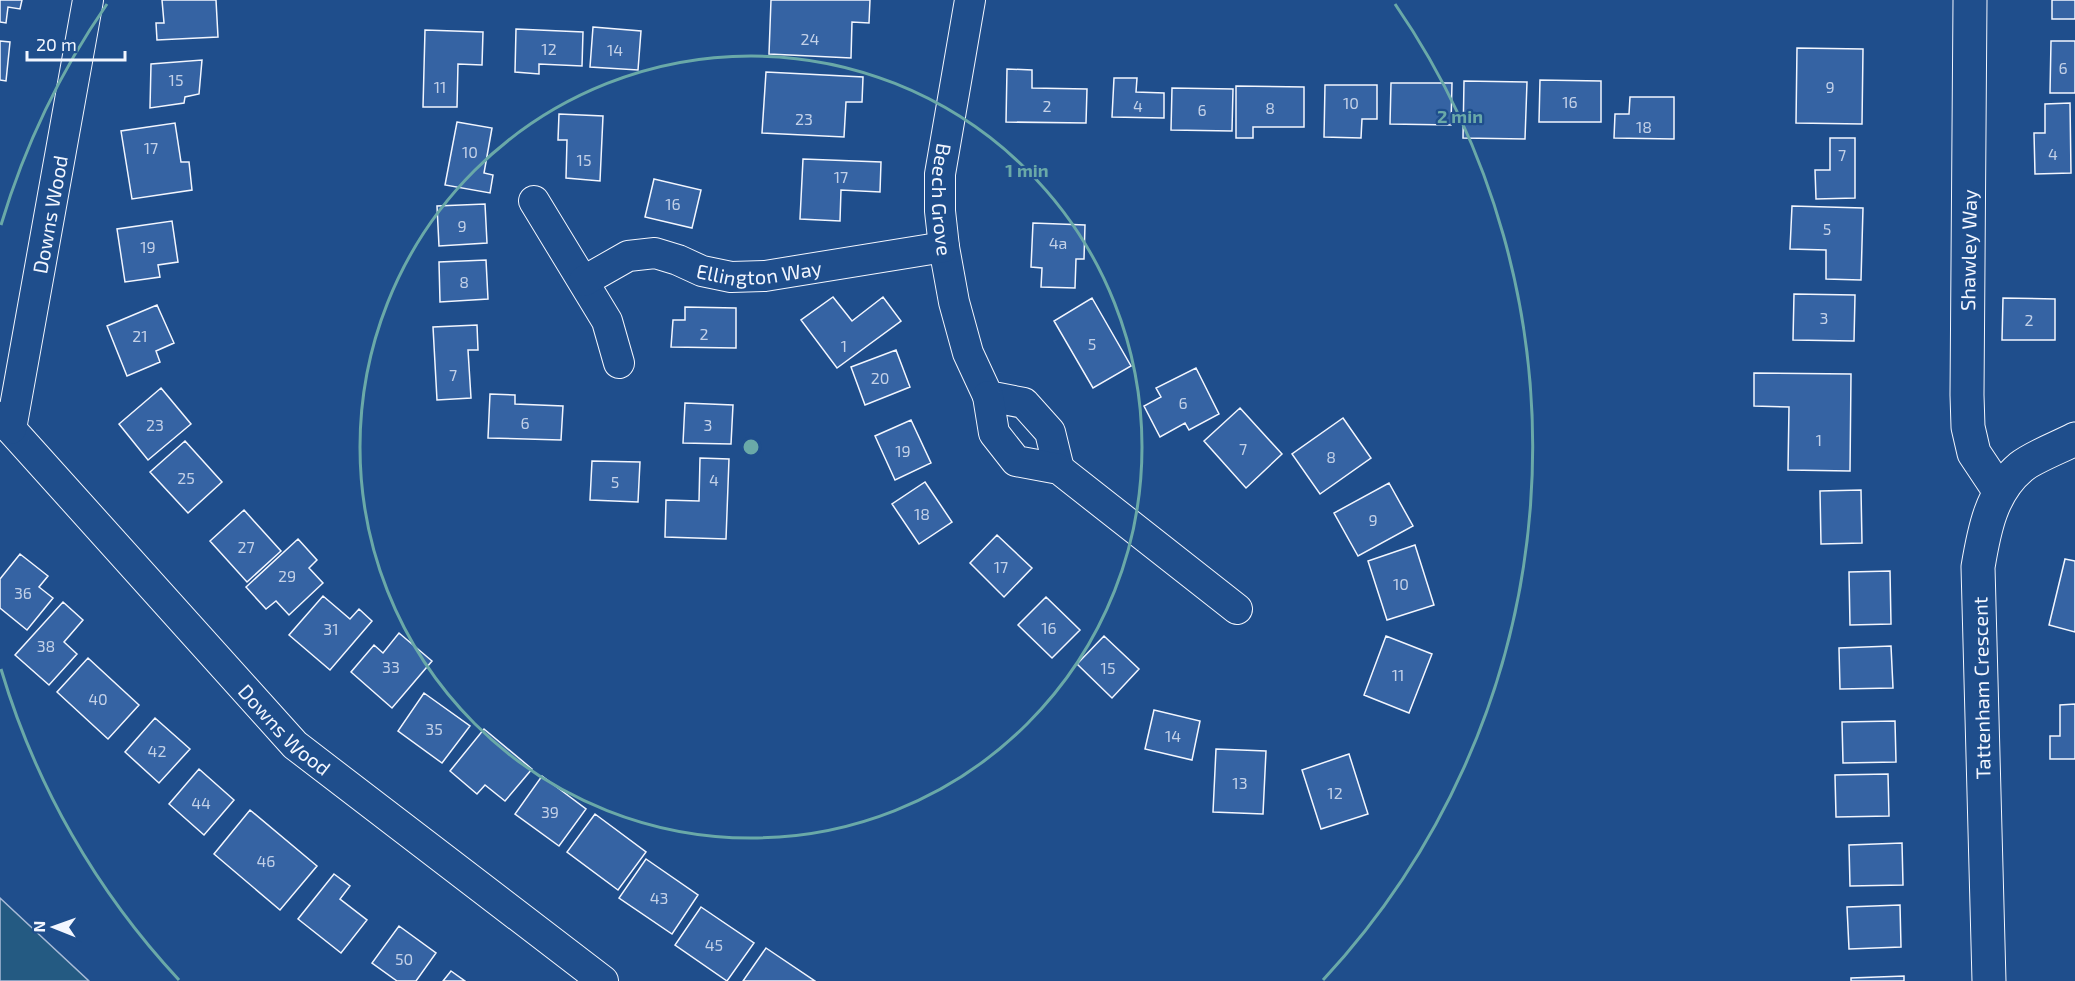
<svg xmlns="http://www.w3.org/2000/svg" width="2075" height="981" font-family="'Exo 2',sans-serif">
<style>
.green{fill:#245a82;stroke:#a8bbd7;stroke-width:1.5}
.building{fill:#3563a3;stroke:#f2f6ff;stroke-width:1.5}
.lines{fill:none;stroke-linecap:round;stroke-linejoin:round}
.street-casing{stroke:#f2f6ff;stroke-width:32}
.secondary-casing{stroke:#f2f6ff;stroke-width:35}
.street{stroke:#1f4e8c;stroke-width:30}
.secondary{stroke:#1f4e8c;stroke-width:33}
.ring{fill:none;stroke:#6aa9a8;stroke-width:3}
.labels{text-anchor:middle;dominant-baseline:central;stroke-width:4.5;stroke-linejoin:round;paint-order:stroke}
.number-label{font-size:16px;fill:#c3d1e8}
.street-label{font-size:20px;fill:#f2f6ff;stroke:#1f4e8c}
.centre{fill:#6aa9a8;stroke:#1f4e8c;stroke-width:3}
.ring-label{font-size:18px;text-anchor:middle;font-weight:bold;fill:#6aa9a8;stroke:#1f4e8c;stroke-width:4.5;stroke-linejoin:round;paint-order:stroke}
</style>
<rect width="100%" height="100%" fill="#1f4e8c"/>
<path class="green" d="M0,898L89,981H0Z"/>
<path class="building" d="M0,0H22L20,9L8,7L6,23L0,22Z
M162,0H216L218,37L157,40L156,23H164Z
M771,0H870L869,23L852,22L851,58L769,54Z
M2052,0H2075V19H2052Z
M593,27L641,31L638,70L590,67Z
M516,29L583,32L582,66L539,64V74L515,72Z
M425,30L483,32L482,65L458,64L457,107H423Z
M0,41L10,42L6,81L0,80Z
M2051,41H2075V93H2050Z
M1797,48L1863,49L1862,124L1796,123Z
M202,60L199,94L185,97L184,103L150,108L151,64Z
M1007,69L1032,70V88L1087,89L1086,123L1006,122Z
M766,72L863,77L862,102H846L844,137L762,133Z
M1114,78H1137L1136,92L1164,93V118L1112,117Z
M1540,80L1601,81V122H1539Z
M1464,81L1527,82L1525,139L1463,138Z
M1391,83H1452L1451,125L1390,124Z
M1325,85H1377V119H1362L1361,138L1324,137Z
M1236,86L1304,87V127H1253V138H1236Z
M1172,88L1233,89L1232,131L1171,130Z
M1630,97H1674V139L1614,138L1615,114H1629Z
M2070,103L2071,173L2035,174L2034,133H2045V104Z
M559,114L603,116L600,181L566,178L567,140H558Z
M457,122L492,128L484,173L493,175L490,193L445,185Z
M175,123L181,162H189L192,190L132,199L121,131Z
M1830,138H1855V198L1816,199L1815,170H1830Z
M803,159L881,162L880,192L841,190L840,221L800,219Z
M654,179L701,190L692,228L645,217Z
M485,204L487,243L439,246L437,206Z
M1792,206L1863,208L1861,280L1826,279V250L1790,249Z
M172,221L178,262L158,265L160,277L125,282L117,229Z
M1033,223L1085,225L1084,259H1076L1075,288L1041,287L1042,268L1031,267Z
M486,260L488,299L440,302L439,262Z
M1794,294L1855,295L1854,341L1793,340Z
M833,297L852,321L883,297L901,321L837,368L801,320Z
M1092,298L1131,366L1093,388L1054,321Z
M2003,298L2055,299V340H2002Z
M157,305L174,343L156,351L160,362L127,376L107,326Z
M685,307L736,308V348L671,347L673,320H685Z
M477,325L478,350H468L471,398L437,400L433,327Z
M896,350L910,387L865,405L851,367Z
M1196,368L1219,414L1189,430L1185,423L1160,437L1144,406L1161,397L1156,388Z
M1754,373L1851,374L1850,471L1788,470L1789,407L1754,406Z
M161,388L191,424L148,460L119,424Z
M490,394L515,395V404L563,406L561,440L488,438Z
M685,403L733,405L731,444L683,443Z
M1240,408L1282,454L1246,488L1204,441Z
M1343,418L1371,458L1320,494L1292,454Z
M911,420L931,463L895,480L875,436Z
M185,441L222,482L188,513L150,472Z
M700,458L729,459L726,539L665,537L666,500L699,501Z
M592,461L640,462L638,502L590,500Z
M925,482L952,522L919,544L892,504Z
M1389,483L1413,526L1358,556L1334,513Z
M1861,490L1862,543L1821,544L1820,491Z
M244,510L281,551L247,582L210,541Z
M997,535L1032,568L1004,597L970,563Z
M298,539L317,560L309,568L323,583L289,615L276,601L266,609L246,587Z
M1415,545L1434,605L1387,620L1368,561Z
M20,554L48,576L39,587L53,598L27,630L0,608V579Z
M2065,559L2075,561V632L2049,625Z
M1890,571L1891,624L1850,625L1849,572Z
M323,596L350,619L359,609L372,621L330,670L289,635Z
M1046,597L1080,630L1052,658L1018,625Z
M63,602L83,620L64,642L77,654L49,685L15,655Z
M399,633L432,661L392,708L351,672L374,645L383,653Z
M1104,636L1139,669L1112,698L1077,664Z
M1386,636L1432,654L1409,713L1364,695Z
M1891,646L1893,688L1840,689L1839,648Z
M88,658L139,705L108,739L57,692Z
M424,693L470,726L442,763L398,731Z
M2075,704V759H2050V736H2060V705Z
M1154,710L1200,721L1192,760L1145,749Z
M155,718L190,749L159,783L125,752Z
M1895,721L1896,762L1843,763L1842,722Z
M484,729L532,769L505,801L485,785L477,794L450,771Z
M1216,749L1266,751L1263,814L1213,812Z
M1349,754L1368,814L1321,829L1302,770Z
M199,769L234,800L204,835L169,804Z
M1888,774L1889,816L1836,817L1835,775Z
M542,776L586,809L559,846L515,814Z
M250,810L317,866L280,910L214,854Z
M595,814L646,852L618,890L567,852Z
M1902,843L1903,885L1850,886L1849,845Z
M646,859L698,895L672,934L619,898Z
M334,874L350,886L340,899L367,920L341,953L298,919Z
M1900,905L1901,947L1849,949L1847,907Z
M701,907L754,943L727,981L675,945Z
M399,926L436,953L416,981H397L372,963Z
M766,948L815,981H743Z
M451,971L465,981H443Z
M1904,976V981H1851V978Z"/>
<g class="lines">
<g class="street-casing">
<g id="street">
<path id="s1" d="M970,0L940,174V211L944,247L954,302L968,353L988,396L1024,403L1050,432L1059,469"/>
<path d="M534,201L607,321L619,363"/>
<path id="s2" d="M584,281L628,256L655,253L678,260L702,271L731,277L765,276L944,247"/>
<path d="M988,396L994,433L1016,461L1059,469L1237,609"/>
<path id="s3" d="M0,417L295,745L603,981"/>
<path id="s4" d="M11,429L88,0"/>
</g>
</g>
<g class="secondary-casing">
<path id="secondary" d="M1970,0L1967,395L1968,427L1974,453L2000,492
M1989,981L1978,567C1984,531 1991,492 2021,467C2033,457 2060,447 2075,439"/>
</g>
<use href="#street" class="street"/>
<use href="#secondary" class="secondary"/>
</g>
<g class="ring">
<circle cx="751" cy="447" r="391"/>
<path d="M179 980A782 782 0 0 1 1 669M1 225A782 782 0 0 1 107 4M1395 4A782 782 0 0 1 1323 980"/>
</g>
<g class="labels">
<g class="number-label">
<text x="810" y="38">24</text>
<text x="549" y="48">12</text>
<text x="615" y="49">14</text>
<text x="2063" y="67">6</text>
<text x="176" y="79">15</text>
<text x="440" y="86">11</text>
<text x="1830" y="86">9</text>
<text x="1570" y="101">16</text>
<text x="1351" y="102">10</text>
<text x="1047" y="105">2</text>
<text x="1138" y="105">4</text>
<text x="1270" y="107">8</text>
<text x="1202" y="109">6</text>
<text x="804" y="118">23</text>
<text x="1644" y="126">18</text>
<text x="151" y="147">17</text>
<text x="470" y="151">10</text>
<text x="2053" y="153">4</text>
<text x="1842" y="154">7</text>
<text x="584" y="159">15</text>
<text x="841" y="176">17</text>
<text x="673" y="203">16</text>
<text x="462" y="225">9</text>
<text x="1827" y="228">5</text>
<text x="1058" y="242">4a</text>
<text x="148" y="246">19</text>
<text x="464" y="281">8</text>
<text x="1824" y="317">3</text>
<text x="2029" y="319">2</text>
<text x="704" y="333">2</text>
<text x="140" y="335">21</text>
<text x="1092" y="343">5</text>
<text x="844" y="345">1</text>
<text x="453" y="374">7</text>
<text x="880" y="377">20</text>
<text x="1183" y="402">6</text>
<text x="525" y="422">6</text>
<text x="155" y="424">23</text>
<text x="708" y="424">3</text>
<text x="1819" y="439">1</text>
<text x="1243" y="448">7</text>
<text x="903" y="450">19</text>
<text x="1331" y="456">8</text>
<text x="186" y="477">25</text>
<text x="714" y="479">4</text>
<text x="615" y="481">5</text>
<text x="922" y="513">18</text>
<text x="1373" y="519">9</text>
<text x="246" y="546">27</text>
<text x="1001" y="566">17</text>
<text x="287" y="575">29</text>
<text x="1401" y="583">10</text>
<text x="23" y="592">36</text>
<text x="1049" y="627">16</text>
<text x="331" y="628">31</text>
<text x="46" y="645">38</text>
<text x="391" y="666">33</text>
<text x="1108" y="667">15</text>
<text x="1398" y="674">11</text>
<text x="98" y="698">40</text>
<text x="434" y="728">35</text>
<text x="1173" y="735">14</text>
<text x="157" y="750">42</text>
<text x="1240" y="782">13</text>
<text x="1335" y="792">12</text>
<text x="201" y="802">44</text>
<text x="550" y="811">39</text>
<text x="266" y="860">46</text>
<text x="659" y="897">43</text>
<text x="714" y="944">45</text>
<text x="404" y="958">50</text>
</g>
<g class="street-label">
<text stroke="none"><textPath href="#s1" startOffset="202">Beech Grove</textPath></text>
<text stroke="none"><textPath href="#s4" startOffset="218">Downs Wood</textPath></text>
<text transform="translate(1968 250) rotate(-89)">Shawley Way</text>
<text stroke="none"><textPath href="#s2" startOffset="186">Ellington Way</textPath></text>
<text transform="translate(1981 688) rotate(-91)">Tattenham Crescent</text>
<text stroke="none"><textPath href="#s3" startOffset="423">Downs Wood</textPath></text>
</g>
</g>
<circle cx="751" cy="447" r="9" class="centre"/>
<g class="ring-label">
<text x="1460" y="123">2 min</text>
<text x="1027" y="177">1 min</text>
</g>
<g transform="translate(54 927) rotate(271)" stroke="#1f4e8c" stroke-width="4.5" paint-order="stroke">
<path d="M0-4.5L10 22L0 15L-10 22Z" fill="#f2f6ff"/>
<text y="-9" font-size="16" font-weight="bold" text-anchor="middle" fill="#f2f6ff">N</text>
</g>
<path d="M27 51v9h98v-9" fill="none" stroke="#f2f6ff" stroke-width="3"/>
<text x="36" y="51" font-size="18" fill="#f2f6ff" stroke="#1f4e8c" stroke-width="4.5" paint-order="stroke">20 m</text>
</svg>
